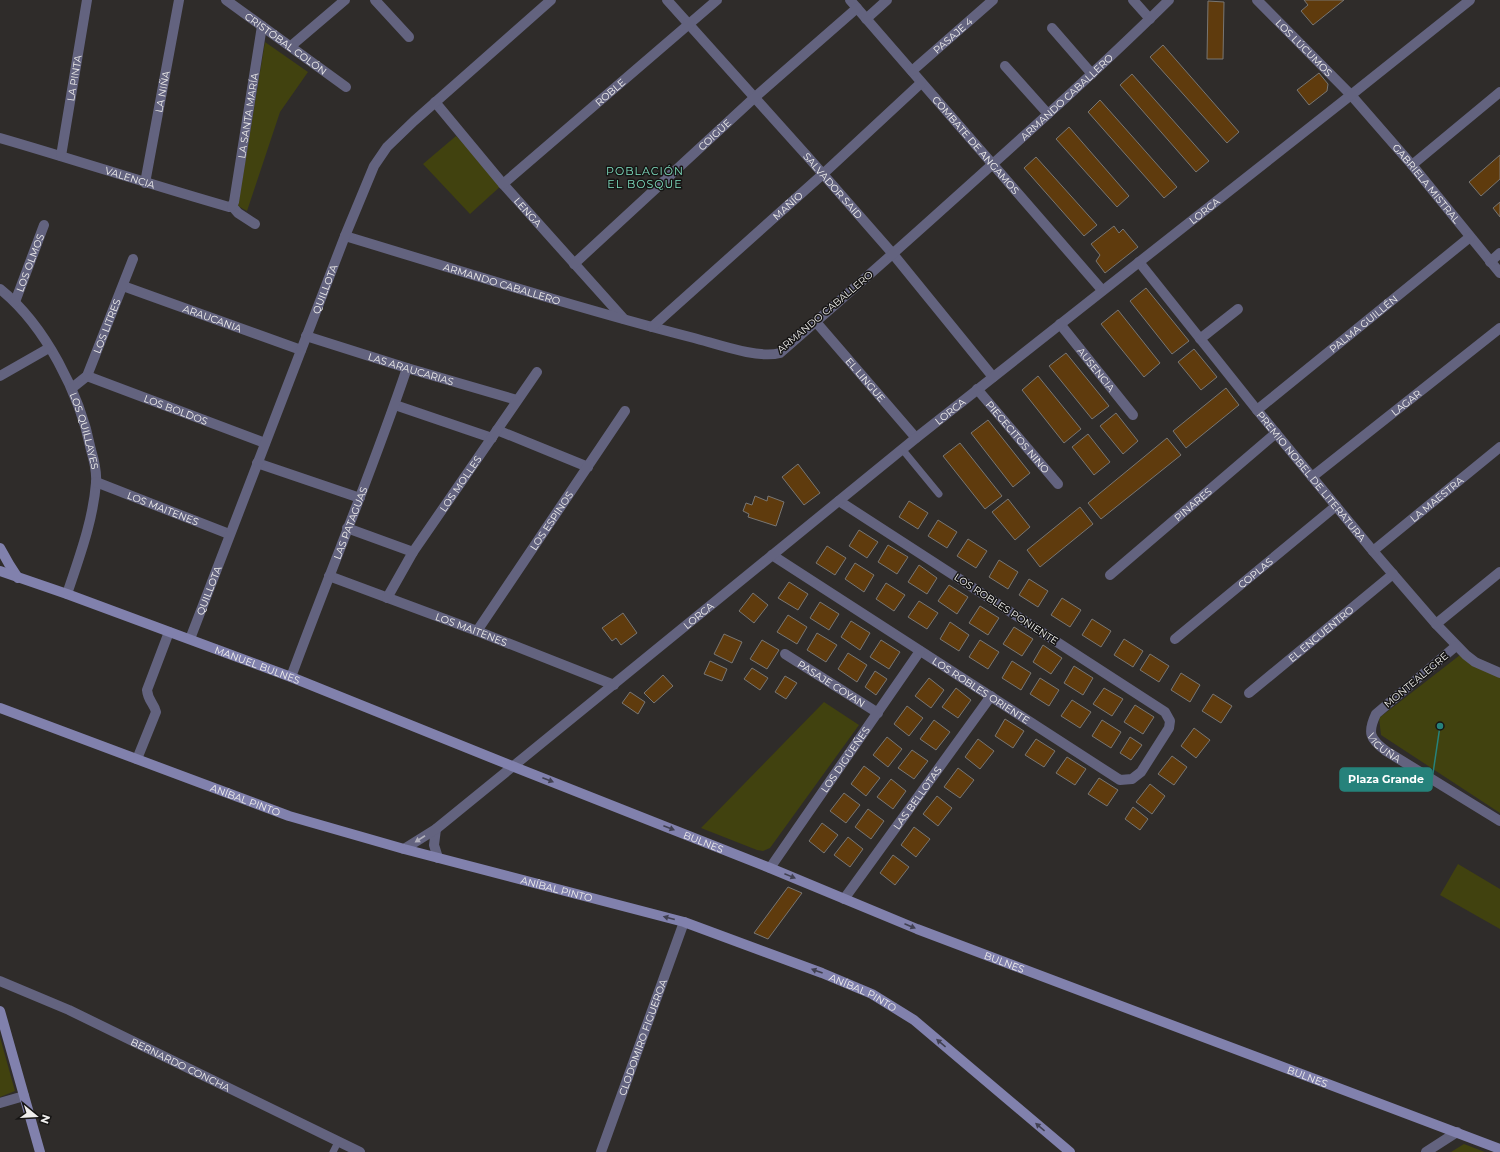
<svg xmlns="http://www.w3.org/2000/svg" width="1500" height="1152" font-family="Montserrat,sans-serif">
<style>
.green{fill:#41420f}
.building{fill:#5f3b0d;stroke:#787673}
.lines{fill:none;stroke-linecap:round;stroke-linejoin:round}
.lane{stroke:#63637f;stroke-width:7}
.street{stroke:#63637f;stroke-width:10}
.secondary{stroke:#8181ad;stroke-width:10}
.oneway{fill:#414051}
.oneway2{fill:#b1b0bc}
.labels{text-anchor:middle;dominant-baseline:central;stroke-width:3;stroke-linejoin:round;paint-order:stroke}
.street-label{font-size:10px;fill:#f0efed;stroke:#161514}
.neighbourhood-label{font-size:11px;letter-spacing:1px;fill:#80dec0;stroke:#161514}
.leader{fill:none;stroke:#26827b;stroke-width:1.5}
.callout-dot{fill:#26827b;stroke:#161514;stroke-width:1.5}
.callout{fill:#26827b;stroke:#26827b;stroke-width:1.5}
.callout-label{font-size:11px;text-anchor:middle;font-weight:bold;fill:#fff}
</style>
<rect width="100%" height="100%" fill="#2f2c2a"/>
<path class="green" d="M265,42L308,72L280,112L247,211L238,206Z
M456,136L503,184L470,214L423,164Z
M1460,655L1500,675V813L1381,735L1379,718Z
M824,702L859,725L770,848L763,851L757,850L701,828Z
M1458,864L1500,889V929L1440,895Z
M0,1037L15,1091L0,1097Z
M1464,1144L1485,1152H1451Z"/>
<path class="building" d="M1304,0H1344L1313,25L1301,11L1308,5Z
M1208,1L1224,2L1223,59H1207Z
M1163,45L1239,132L1227,143L1150,57Z
M1319,73L1328,84L1327,91L1309,105L1297,90Z
M1132,74L1209,161L1196,172L1120,85Z
M1100,100L1177,187L1164,198L1088,112Z
M1069,127L1129,196L1117,207L1056,139Z
M1500,155V179L1481,196L1469,182Z
M1036,157L1097,225L1084,236L1024,168Z
M1500,202V217L1493,208Z
M1114,226L1119,233L1123,229L1138,247L1105,273L1096,261L1100,255L1091,244Z
M1146,288L1189,341L1172,354L1130,301Z
M1118,310L1160,363L1144,377L1101,324Z
M1194,349L1217,377L1201,390L1178,362Z
M1066,353L1109,406L1092,419L1049,366Z
M1038,376L1081,429L1064,443L1022,390Z
M1226,388L1239,405L1186,448L1173,431Z
M1116,413L1138,441L1123,454L1100,426Z
M988,420L1030,473L1013,487L971,433Z
M1088,434L1110,462L1094,475L1072,447Z
M1167,438L1181,455L1101,519L1088,503Z
M960,443L1002,496L985,509L943,456Z
M798,464L820,493L804,505L782,477Z
M755,496L767,501L768,496L784,502L776,526L748,517L749,514L743,511L746,503L752,505Z
M1008,499L1030,527L1015,540L992,512Z
M909,501L928,513L918,529L899,517Z
M1080,507L1093,524L1040,567L1027,550Z
M938,520L957,532L947,548L928,536Z
M859,530L878,542L867,558L849,546Z
M968,539L987,551L976,568L957,556Z
M888,545L908,557L897,574L878,562Z
M827,546L846,558L835,575L816,563Z
M999,560L1018,572L1008,589L989,577Z
M855,563L874,575L864,592L845,579Z
M919,565L937,578L927,594L908,582Z
M1029,579L1048,591L1038,607L1019,595Z
M789,582L808,594L798,610L778,598Z
M886,583L905,595L894,611L876,599Z
M949,585L968,597L957,614L938,601Z
M753,593L768,605L754,623L739,611Z
M1062,598L1081,610L1070,627L1051,615Z
M919,601L938,613L927,629L908,617Z
M820,602L839,614L829,630L810,618Z
M980,606L999,618L988,635L969,623Z
M623,613L637,633L621,645L616,638L612,641L602,628Z
M788,615L807,627L797,644L777,632Z
M1092,619L1111,631L1101,647L1082,635Z
M851,621L870,633L860,650L841,637Z
M950,622L969,635L959,651L940,639Z
M1014,627L1033,639L1022,656L1003,644Z
M817,633L837,645L826,662L807,650Z
M724,634L742,642L732,663L714,654Z
M1124,639L1143,651L1133,667L1114,655Z
M762,640L779,650L767,669L750,659Z
M881,640L900,652L889,669L870,657Z
M980,640L999,652L988,669L969,657Z
M1043,645L1062,658L1051,674L1033,662Z
M848,653L867,665L857,682L838,669Z
M1150,654L1169,666L1159,682L1140,670Z
M710,661L727,669L722,681L704,674Z
M1012,661L1031,673L1021,690L1002,678Z
M1074,666L1093,678L1083,695L1064,683Z
M752,668L768,678L760,690L744,679Z
M875,671L887,679L876,695L865,687Z
M1181,673L1200,685L1190,702L1171,690Z
M663,675L673,686L654,703L644,693Z
M785,676L797,683L786,699L775,692Z
M929,678L944,690L931,708L915,696Z
M1040,678L1059,690L1049,706L1030,694Z
M956,688L971,700L958,718L942,707Z
M1104,688L1123,699L1112,716L1093,704Z
M630,692L645,702L638,714L622,703Z
M1213,694L1232,706L1221,723L1202,711Z
M1072,700L1091,712L1080,728L1061,716Z
M1135,705L1154,717L1143,734L1124,722Z
M907,706L923,718L909,736L894,724Z
M1005,719L1024,731L1013,748L995,736Z
M934,720L950,732L936,750L920,739Z
M1102,720L1121,732L1111,748L1092,736Z
M1194,728L1210,740L1196,758L1181,746Z
M887,737L902,749L888,767L873,755Z
M1130,737L1142,745L1131,760L1120,753Z
M978,739L994,751L980,769L965,757Z
M1036,739L1055,751L1044,767L1025,755Z
M912,750L928,761L914,779L898,768Z
M1172,756L1187,767L1174,785L1158,774Z
M1067,757L1086,769L1075,785L1056,773Z
M864,766L880,778L866,796L851,784Z
M958,768L974,780L960,798L944,787Z
M1099,778L1118,790L1107,806L1088,794Z
M891,779L906,791L893,809L877,797Z
M1150,784L1165,796L1152,814L1136,802Z
M844,793L860,805L846,823L830,811Z
M937,796L952,808L938,826L923,814Z
M1133,807L1148,819L1140,830L1125,819Z
M868,809L884,821L871,839L855,827Z
M822,823L838,835L824,853L809,841Z
M914,827L930,839L916,857L901,845Z
M848,837L863,849L850,867L834,855Z
M893,855L909,867L895,885L880,873Z
M788,887L802,893L768,939L754,933Z"/>
<g class="lines">
<path class="lane" d="M902,449L939,494
M333,1152L338,1142"/>
<g class="street">
<path id="s1" d="M226,0L346,87"/>
<path d="M375,0L409,37"/>
<path id="s2" d="M667,0L808,157L893,254L993,377"/>
<path id="s3" d="M850,0L1102,290"/>
<path d="M1133,0L1150,19"/>
<path id="s4" d="M1257,0L1351,95L1412,165L1500,273"/>
<path d="M866,19L887,0"/>
<path d="M1052,28L1092,74"/>
<path d="M291,46L345,0"/>
<path d="M1005,66L1048,114"/>
<path id="s5" d="M912,71L993,0"/>
<path id="s6" d="M435,102L503,184L624,319"/>
<path id="s7" d="M0,138C76,160 152,185 229,207L232,206L238,213L255,224"/>
<path id="s8" d="M61,156L87,0"/>
<path d="M1412,165L1500,92"/>
<path id="s9" d="M145,183L179,0"/>
<path id="s10" d="M503,184L717,0"/>
<path id="s11" d="M232,206L234,202L262,26"/>
<path id="s12" d="M345,236C461,271 577,308 694,338C717,344 758,359 780,353C842,299 904,244 965,189C1034,127 1103,65 1169,0"/>
<path id="s13" d="M1139,262L1257,410L1373,551L1436,624L1466,655L1475,662L1500,673"/>
<path d="M1490,262L1500,253"/>
<path id="s14" d="M574,264L754,98L857,8"/>
<path id="s15" d="M123,286L301,350"/>
<path id="s16" d="M0,289C45,325 80,394 91,450C94,460 97,472 96,483C93,521 79,558 67,594"/>
<path id="s17" d="M15,302L44,225"/>
<path id="s18" d="M816,322L916,438"/>
<path id="s19" d="M1060,324L1133,415"/>
<path id="s20" d="M652,327L823,174L921,83"/>
<path id="s21" d="M306,336L407,368L517,400"/>
<path d="M1200,339L1238,309"/>
<path d="M0,376L49,348"/>
<path id="s22" d="M87,376L265,443"/>
<path id="s23" d="M72,388L87,376L133,259"/>
<path id="s24" d="M977,389L1058,484"/>
<path d="M395,405L492,438"/>
<path id="s25" d="M1257,410L1470,237"/>
<path d="M497,430L588,467"/>
<path d="M257,463L360,498"/>
<path id="s26" d="M1312,477L1500,328"/>
<path id="s27" d="M96,482L229,534"/>
<path d="M347,528L413,552"/>
<path id="s28" d="M1373,551L1500,447"/>
<path id="s29" d="M772,555L1120,780L1132,779L1141,772L1169,728L1170,721L1165,712L839,501"/>
<path id="s30" d="M1110,575L1276,433"/>
<path id="s31" d="M329,576L477,631L614,685"/>
<path id="s32" d="M387,598L413,552L537,372"/>
<path d="M1436,624L1500,572"/>
<path id="s33" d="M477,631L625,411"/>
<path id="s34" d="M190,639L345,236L374,166L387,147L414,121L551,0"/>
<path id="s35" d="M1175,639L1336,506"/>
<path id="s36" d="M1456,646L1376,714C1367,733 1370,739 1386,751L1500,821"/>
<path id="s37" d="M785,654L878,713"/>
<path id="s38" d="M291,677C329,574 372,472 407,368"/>
<path id="s39" d="M1249,693L1393,574"/>
<path d="M137,759L156,712C154,703 148,701 147,690L169,632"/>
<path d="M436,829L434,845L438,858"/>
<path id="s40" d="M404,849L436,829L916,438L1351,95L1470,0"/>
<path id="s41" d="M770,868L920,651"/>
<path id="s42" d="M844,899L991,696"/>
<path id="s43" d="M0,981L69,1010L360,1152"/>
<path d="M0,1103L24,1096"/>
<path id="s44" d="M601,1152L684,922"/>
<path d="M1426,1152L1457,1132"/>
</g>
<g class="secondary">
<path d="M0,548L9,564L18,578"/>
<path id="s45" d="M0,571L67,594L291,677L512,766L770,868L917,929L1500,1149"/>
<path id="s46" d="M0,708L289,816L404,849L684,922L822,973L872,994L914,1020L1070,1152"/>
<path d="M0,1011L40,1152"/>
</g>
</g>
<defs><path id="oneway-solid" d="M-6-.8H1V-3.2L6.5 0L1 3.2V.8H-6Z"/></defs>
<g class="oneway">
<use href="#oneway-solid" transform="translate(548 780) rotate(21)"/>
<use href="#oneway-solid" transform="translate(669 828) rotate(21)"/>
<use href="#oneway-solid" transform="translate(790 876) rotate(22)"/>
<use href="#oneway-solid" transform="translate(669 918) rotate(-165)"/>
<use href="#oneway-solid" transform="translate(910 926) rotate(23)"/>
<use href="#oneway-solid" transform="translate(817 971) rotate(-160)"/>
<use href="#oneway-solid" transform="translate(941 1043) rotate(-140)"/>
<use href="#oneway-solid" transform="translate(1040 1127) rotate(-140)"/>
</g>
<use class="oneway2" href="#oneway-solid" transform="translate(420 839) rotate(147)"/>
<g class="labels">
<g class="street-label">
<text stroke="none"><textPath href="#s5" startOffset="54">PASAJE 4</textPath></text>
<text stroke="none"><textPath href="#s1" startOffset="74">CRISTÓBAL COLÓN</textPath></text>
<text stroke="none"><textPath href="#s4" startOffset="67">LOS LÚCUMOS</textPath></text>
<text stroke="none"><textPath href="#s8" startOffset="79">LA PINTA</textPath></text>
<text stroke="none"><textPath href="#s9" startOffset="93">LA NIÑA</textPath></text>
<text stroke="none"><textPath href="#s10" startOffset="141">ROBLE</textPath></text>
<text stroke="none"><textPath href="#s12" startOffset="836">ARMANDO CABALLERO</textPath></text>
<text stroke="none"><textPath href="#s11" startOffset="92">LA SANTA MARÍA</textPath></text>
<text stroke="none"><textPath href="#s14" startOffset="191">COIGÜE</textPath></text>
<text stroke="none"><textPath href="#s3" startOffset="192">COMBATE DE ANGAMOS</textPath></text>
<text stroke="none"><textPath href="#s7" startOffset="136">VALENCIA</textPath></text>
<text stroke="none"><textPath href="#s4" startOffset="250">GABRIELA MISTRAL</textPath></text>
<text stroke="none"><textPath href="#s2" startOffset="249">SALVADOR SAID</textPath></text>
<text stroke="none"><textPath href="#s20" startOffset="182">MAÑÍO</textPath></text>
<text stroke="none"><textPath href="#s40" startOffset="1024">LORCA</textPath></text>
<text stroke="none"><textPath href="#s6" startOffset="144">LENGA</textPath></text>
<text stroke="none"><textPath href="#s17" startOffset="42">LOS OLMOS</textPath></text>
<text stroke="none"><textPath href="#s12" startOffset="164">ARMANDO CABALLERO</textPath></text>
<text stroke="none"><textPath href="#s34" startOffset="375">QUILLOTA</textPath></text>
<text transform="translate(825 312) rotate(-40)">ARMANDO CABALLERO</text>
<text stroke="none"><textPath href="#s15" startOffset="95">ARAUCANIA</textPath></text>
<text stroke="none"><textPath href="#s25" startOffset="137">PALMA GUILLÉN</textPath></text>
<text stroke="none"><textPath href="#s23" startOffset="73">LOS LITRES</textPath></text>
<text stroke="none"><textPath href="#s21" startOffset="110">LAS ARAUCARIAS</textPath></text>
<text stroke="none"><textPath href="#s19" startOffset="58">AUSENCIA</textPath></text>
<text stroke="none"><textPath href="#s18" startOffset="76">EL LINGUE</textPath></text>
<text stroke="none"><textPath href="#s26" startOffset="120">LAGAR</textPath></text>
<text stroke="none"><textPath href="#s22" startOffset="95">LOS BOLDOS</textPath></text>
<text stroke="none"><textPath href="#s40" startOffset="700">LORCA</textPath></text>
<text stroke="none"><textPath href="#s16" startOffset="168">LOS QUILLAYES</textPath></text>
<text stroke="none"><textPath href="#s24" startOffset="63">PIECECITOS NINO</textPath></text>
<text stroke="none"><textPath href="#s13" startOffset="275">PREMIO NOBEL DE LITERATURA</textPath></text>
<text stroke="none"><textPath href="#s32" startOffset="136">LOS MOLLES</textPath></text>
<text stroke="none"><textPath href="#s28" startOffset="82">LA MAESTRA</textPath></text>
<text stroke="none"><textPath href="#s30" startOffset="109">PINARES</textPath></text>
<text stroke="none"><textPath href="#s27" startOffset="72">LOS MAITENES</textPath></text>
<text stroke="none"><textPath href="#s33" startOffset="133">LOS ESPINOS</textPath></text>
<text stroke="none"><textPath href="#s38" startOffset="165">LAS PATAGUAS</textPath></text>
<text stroke="none"><textPath href="#s35" startOffset="104">COPLAS</textPath></text>
<text stroke="none"><textPath href="#s34" startOffset="52">QUILLOTA</textPath></text>
<text transform="translate(1006 609) rotate(33)">LOS ROBLES PONIENTE</text>
<text stroke="none"><textPath href="#s40" startOffset="376">LORCA</textPath></text>
<text stroke="none"><textPath href="#s31" startOffset="152">LOS MAITENES</textPath></text>
<text stroke="none"><textPath href="#s39" startOffset="93">EL ENCUENTRO</textPath></text>
<text stroke="none"><textPath href="#s45" startOffset="274">MANUEL BULNES</textPath></text>
<text transform="translate(1416 680) rotate(-40)">MONTEALEGRE</text>
<text stroke="none"><textPath href="#s37" startOffset="55">PASAJE COYAN</textPath></text>
<text stroke="none"><textPath href="#s29" startOffset="249">LOS ROBLES ORIENTE</textPath></text>
<text stroke="none"><textPath href="#s36" startOffset="145">VICUÑA</textPath></text>
<text stroke="none"><textPath href="#s41" startOffset="132">LOS DIGÜEÑES</textPath></text>
<text stroke="none"><textPath href="#s42" startOffset="125">LAS BELLOTAS</textPath></text>
<text stroke="none"><textPath href="#s46" startOffset="262">ANÍBAL PINTO</textPath></text>
<text stroke="none"><textPath href="#s45" startOffset="754">BULNES</textPath></text>
<text stroke="none"><textPath href="#s46" startOffset="586">ANÍBAL PINTO</textPath></text>
<text stroke="none"><textPath href="#s45" startOffset="1078">BULNES</textPath></text>
<text stroke="none"><textPath href="#s46" startOffset="910">ANÍBAL PINTO</textPath></text>
<text stroke="none"><textPath href="#s44" startOffset="122">CLODOMIRO FIGUEROA</textPath></text>
<text stroke="none"><textPath href="#s43" startOffset="199">BERNARDO CONCHA</textPath></text>
<text stroke="none"><textPath href="#s45" startOffset="1402">BULNES</textPath></text>
</g>
<g class="neighbourhood-label">
<text x="645" y="171">POBLACIÓN<tspan x="645" dy="13">EL BOSQUE</tspan></text>
</g>
</g>
<path class="leader" d="M1440 726L1432 780"/>
<circle class="callout-dot" cx="1440" cy="726" r="4"/>
<rect class="callout" x="1340" y="768" width="92" height="23" rx="4"/>
<g class="callout-label">
<text x="1386" y="783">Plaza Grande</text>
</g>
<g transform="translate(36 1116) rotate(108)" stroke="#161514" stroke-width="3" paint-order="stroke">
<path d="M0-3L7 15L0 10L-7 15Z" fill="#f0efed"/>
<text y="-6" font-size="11" font-weight="bold" text-anchor="middle" fill="#f0efed">N</text>
</g>
</svg>
